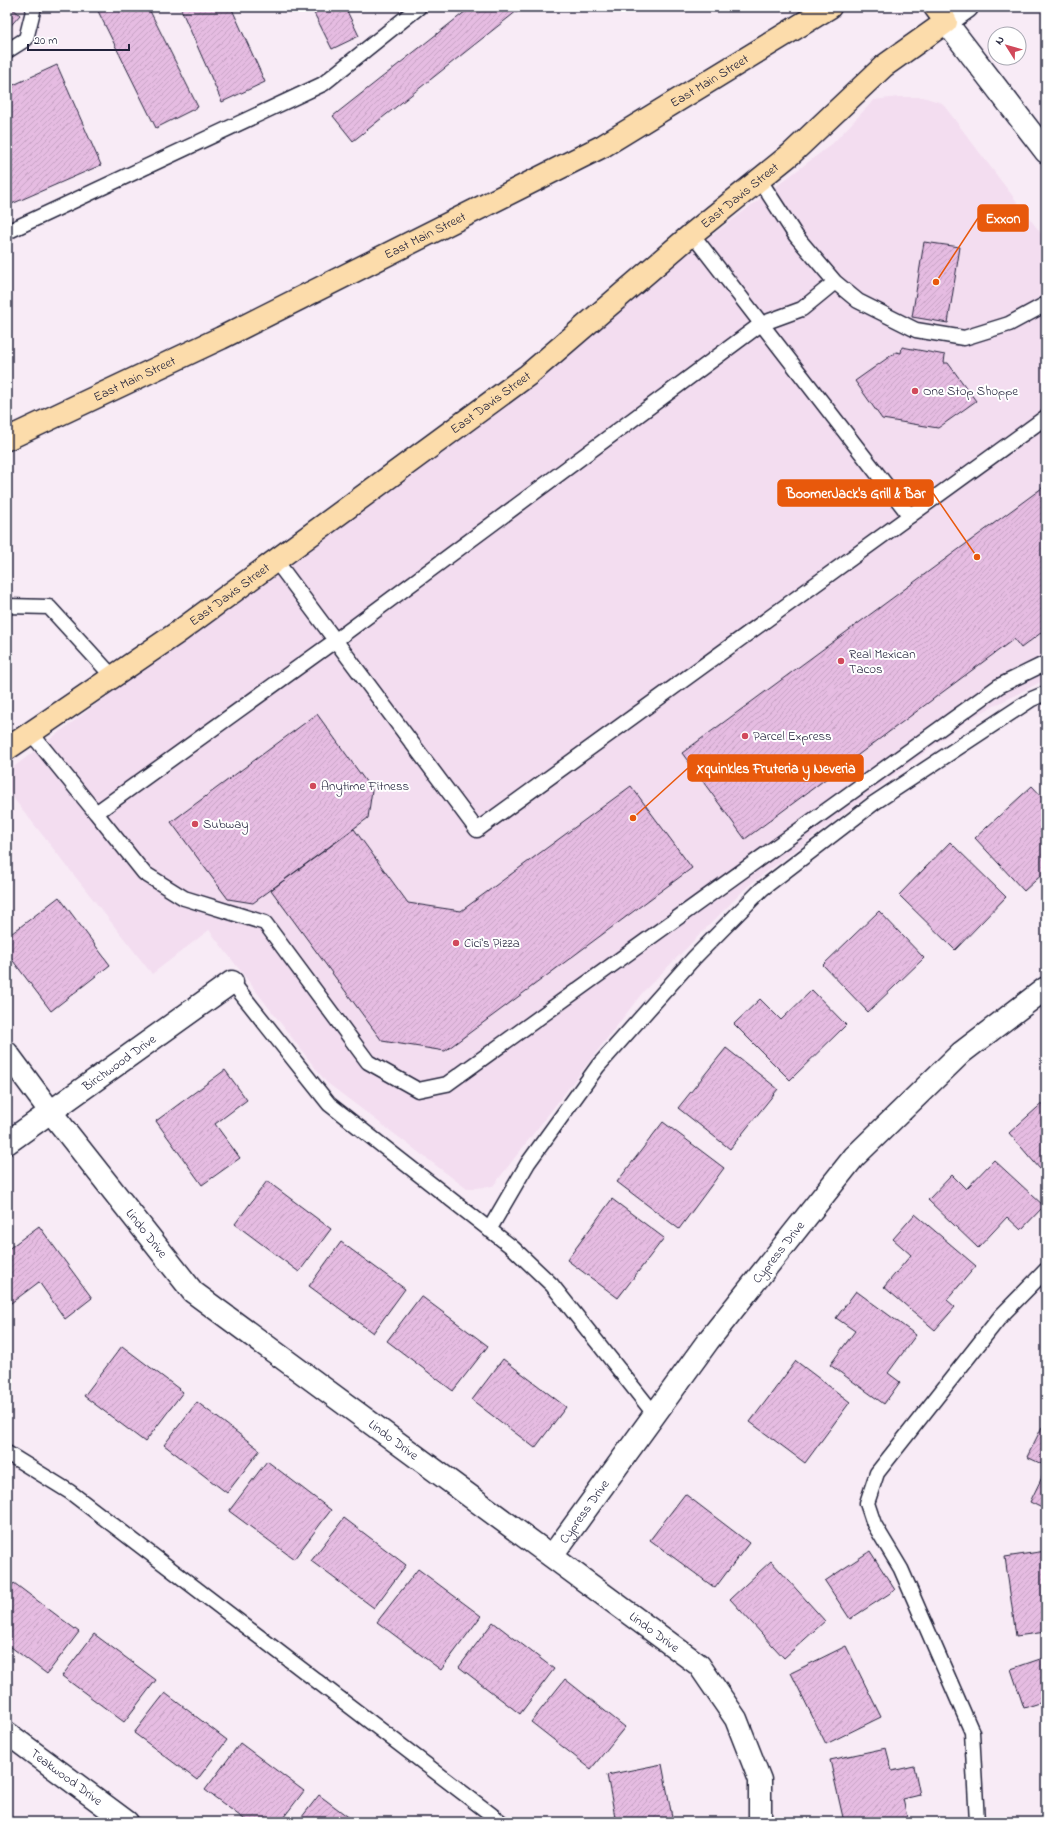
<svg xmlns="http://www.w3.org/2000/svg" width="1053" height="1829" font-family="'Indie Flower',sans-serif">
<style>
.built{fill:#f3ddf0}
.building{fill:url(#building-hatch);stroke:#22223b}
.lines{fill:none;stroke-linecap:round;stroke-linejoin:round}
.lane-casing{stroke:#22223b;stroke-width:17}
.street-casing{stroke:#22223b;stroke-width:25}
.secondary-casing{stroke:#22223b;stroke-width:25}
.primary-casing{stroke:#22223b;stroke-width:25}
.lane{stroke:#fff;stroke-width:14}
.street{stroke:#fff;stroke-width:22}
.secondary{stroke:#fff;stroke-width:22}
.primary{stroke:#fcdcab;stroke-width:22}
.poi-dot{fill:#d1495b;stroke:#fff;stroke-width:1.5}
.labels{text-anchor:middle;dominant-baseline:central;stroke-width:4;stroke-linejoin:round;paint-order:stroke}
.street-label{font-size:13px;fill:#22223b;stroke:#fff}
.poi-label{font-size:13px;fill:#22223b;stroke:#fff;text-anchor:start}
.leader{fill:none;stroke:#e8590c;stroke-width:1.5}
.callout-dot{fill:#e8590c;stroke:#fff;stroke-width:1.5}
.callout{fill:#e8590c;stroke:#e8590c;stroke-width:1.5}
.callout-label{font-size:14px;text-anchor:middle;font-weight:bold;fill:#fff}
</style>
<defs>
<pattern id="building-hatch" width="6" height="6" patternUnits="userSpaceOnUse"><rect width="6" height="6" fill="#e6bce2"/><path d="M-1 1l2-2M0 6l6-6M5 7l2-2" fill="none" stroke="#c5a1c3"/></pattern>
</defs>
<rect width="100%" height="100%" fill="#f8ebf6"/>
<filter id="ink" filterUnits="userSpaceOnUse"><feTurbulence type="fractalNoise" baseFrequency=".025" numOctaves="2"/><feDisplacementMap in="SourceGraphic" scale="8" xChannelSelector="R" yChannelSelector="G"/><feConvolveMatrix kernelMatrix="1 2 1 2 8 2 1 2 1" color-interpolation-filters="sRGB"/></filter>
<g filter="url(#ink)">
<path class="built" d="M898,97H923L942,103L1046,240V679L969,719L748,886L643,992L493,1186L467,1189L326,1082L209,930L152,974L7,790V772L832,144L874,100Z"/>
<path class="building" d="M7,7H11L20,15L7,30Z
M96,7H148L198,107L156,128Z
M180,7H231L265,82L222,102Z
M311,7H345L359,36L332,49Z
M471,7H522L353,141L333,116Z
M57,65L101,165L7,206V88Z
M924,242L960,247L948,323L912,317Z
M902,347L945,355L944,363H948L976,401L938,428L882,419L855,381L896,352L901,353Z
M1046,485V629L1021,648L1014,639L745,839L682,753Z
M317,714L372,790L368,818L253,903L228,899L171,822Z
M631,786L692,868L445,1051L382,1041L271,890L354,829L408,903L461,911Z
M1032,786L1046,801V871L1024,891L975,838Z
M950,842L1006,897L955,950L899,895Z
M59,897L110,965L51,1011L7,953V937Z
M879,911L924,958L868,1012L823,965Z
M812,990L846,1025L790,1080L734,1024L760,999L781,1020Z
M726,1048L778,1089L730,1149L678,1108Z
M225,1070L247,1100L215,1124L240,1158L202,1185L156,1121Z
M1046,1100V1176L1009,1133Z
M663,1122L724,1168L679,1229L617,1182Z
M994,1160L1044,1206L1021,1230L1007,1217L978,1248L928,1200L952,1175L966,1189Z
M267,1181L331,1229L299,1272L235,1224Z
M612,1199L664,1238L618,1298L567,1260Z
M915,1214L976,1266L947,1300L955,1307L935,1330L884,1287L911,1255L893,1239Z
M39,1226L92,1298L65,1319L39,1282L7,1306V1250Z
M341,1242L405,1289L373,1333L309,1286Z
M856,1291L916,1335L888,1373L900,1382L884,1404L830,1365L855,1331L836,1318Z
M421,1296L488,1346L453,1391L387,1341Z
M122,1346L183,1392L145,1442L84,1396Z
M503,1359L566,1407L535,1448L472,1400Z
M796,1361L850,1402L805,1463L750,1422Z
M197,1402L260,1450L227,1493L164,1445Z
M1042,1427L1046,1429V1466L1027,1457Z
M267,1461L331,1510L294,1559L229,1511Z
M1046,1469V1510L1030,1502Z
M685,1494L749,1543L715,1588L650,1540Z
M344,1518L406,1565L374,1608L311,1561Z
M870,1551L895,1590L850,1619L825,1581Z
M1046,1551V1632L1016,1636L1005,1557Z
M771,1561L825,1621L784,1658L730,1599Z
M418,1569L481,1616L441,1670L377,1622Z
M14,1583L79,1632L47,1674L7,1644V1592Z
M493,1622L554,1669L520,1714L459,1667Z
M94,1634L156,1680L124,1722L62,1676Z
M846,1646L881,1717L826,1744L791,1673Z
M1046,1657V1701L1024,1708L1011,1669Z
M565,1679L625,1727L591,1769L531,1722Z
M165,1693L227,1740L197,1780L134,1733Z
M240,1743L304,1791L280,1822H248L205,1790Z
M1046,1745V1764L1044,1746Z
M886,1748L892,1771L914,1766L920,1795L903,1799L908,1822H844L830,1760Z
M662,1764L673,1822H616L607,1775Z
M319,1795L355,1822H298Z"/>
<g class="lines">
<g class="lane-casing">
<path id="lane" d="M7,51L26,39L34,7
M759,179L796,236L835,282L858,301L916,330L964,338L1009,324L1046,304
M7,232L323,84L419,7
M692,234L910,516
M835,282L802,309L761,324L336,640L96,813L144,873L184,898L265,923L368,1062L418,1090L447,1084L999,686L1046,663
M276,561L477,830L1046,417
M7,606L49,607L113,677
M31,733L96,813
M232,982L329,1104L513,1248L552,1285L655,1415
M489,1230L528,1163L598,1066L694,958L762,889L874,803L1032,699L1046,693
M7,1453L70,1492L501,1822
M977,1822L972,1732L901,1569L874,1524L867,1503L877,1473L1000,1317L1046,1270"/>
</g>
<g class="street-casing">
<g id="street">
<path id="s1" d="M7,1053L50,1111L193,1292L699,1665L736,1719L760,1780V1822"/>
<path id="s2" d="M7,1143L232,982"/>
<path id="s3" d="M552,1556L708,1341L854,1157L961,1053L1046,988"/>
<path id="s4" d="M7,1733L127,1822"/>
</g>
</g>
<g class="secondary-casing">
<path id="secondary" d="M967,7L946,22L1046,152"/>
</g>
<g class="primary-casing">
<g id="primary">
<path id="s5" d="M7,439L221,338L603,146L830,7"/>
<path id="s6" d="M7,749L177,633L528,375L692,234L791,154L884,66L946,22L935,7"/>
</g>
</g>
<use href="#lane" class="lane"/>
<use href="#street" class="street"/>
<use href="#secondary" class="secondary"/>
<use href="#primary" class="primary"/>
</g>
</g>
<g class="poi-dot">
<circle cx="915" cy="391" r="4"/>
<circle cx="841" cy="661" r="4"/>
<circle cx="745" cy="736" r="4"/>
<circle cx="313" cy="786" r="4"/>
<circle cx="195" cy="824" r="4"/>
<circle cx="456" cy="943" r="4"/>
</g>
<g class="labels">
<g class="street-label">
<text stroke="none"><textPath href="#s5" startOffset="789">East Main Street</textPath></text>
<text stroke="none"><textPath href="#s6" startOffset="919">East Davis Street</textPath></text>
<text stroke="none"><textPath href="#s5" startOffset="465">East Main Street</textPath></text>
<text stroke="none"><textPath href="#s5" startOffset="141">East Main Street</textPath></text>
<text stroke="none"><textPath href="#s6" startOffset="595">East Davis Street</textPath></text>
<text stroke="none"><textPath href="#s6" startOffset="271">East Davis Street</textPath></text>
<text stroke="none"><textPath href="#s2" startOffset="138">Birchwood Drive</textPath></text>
<text stroke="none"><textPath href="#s1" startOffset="228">Lindo Drive</textPath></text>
<text stroke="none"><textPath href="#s3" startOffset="379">Cypress Drive</textPath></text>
<text stroke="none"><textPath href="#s1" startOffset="552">Lindo Drive</textPath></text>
<text stroke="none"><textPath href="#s3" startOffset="55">Cypress Drive</textPath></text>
<text stroke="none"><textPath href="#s1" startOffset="876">Lindo Drive</textPath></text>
<text stroke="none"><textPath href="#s4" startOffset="74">Teakwood Drive</textPath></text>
</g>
<g class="poi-label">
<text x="923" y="391">One Stop Shoppe</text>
<text x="849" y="654">Real Mexican<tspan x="849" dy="15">Tacos</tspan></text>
<text x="753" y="736">Parcel Express</text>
<text x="321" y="786">Anytime Fitness</text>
<text x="203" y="824">Subway</text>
<text x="464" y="943">Cici's Pizza</text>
</g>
</g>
<path class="leader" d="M936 282L978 218M977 557L933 493M633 818L688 768"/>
<g class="callout-dot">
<circle cx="936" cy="282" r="4"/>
<circle cx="977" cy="557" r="4"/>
<circle cx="633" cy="818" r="4"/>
</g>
<g class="callout">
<rect x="978" y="205" width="50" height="26" rx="4"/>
<rect x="778" y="480" width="155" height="26" rx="4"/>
<rect x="688" y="755" width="175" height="26" rx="4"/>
</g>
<g class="callout-label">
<text x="1003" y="223">Exxon</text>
<text x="856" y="498">BoomerJack's Grill &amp; Bar</text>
<text x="776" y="773">Xquinkles Fruteria y Neveria</text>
</g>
<rect width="1053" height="1829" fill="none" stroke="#fff" stroke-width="24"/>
<rect x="12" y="12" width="1029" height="1805" fill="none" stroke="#22223b" stroke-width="1.5" filter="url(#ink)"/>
<g transform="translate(1007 46) rotate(307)"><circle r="19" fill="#ffffff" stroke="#a7a7b1"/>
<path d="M0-3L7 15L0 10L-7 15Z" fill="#d1495b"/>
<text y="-6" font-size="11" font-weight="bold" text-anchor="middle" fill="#22223b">N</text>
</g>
<path d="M28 44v6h101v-6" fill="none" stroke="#22223b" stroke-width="2"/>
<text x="34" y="44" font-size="12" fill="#22223b" stroke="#ffffff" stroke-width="3" paint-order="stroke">20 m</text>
</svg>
